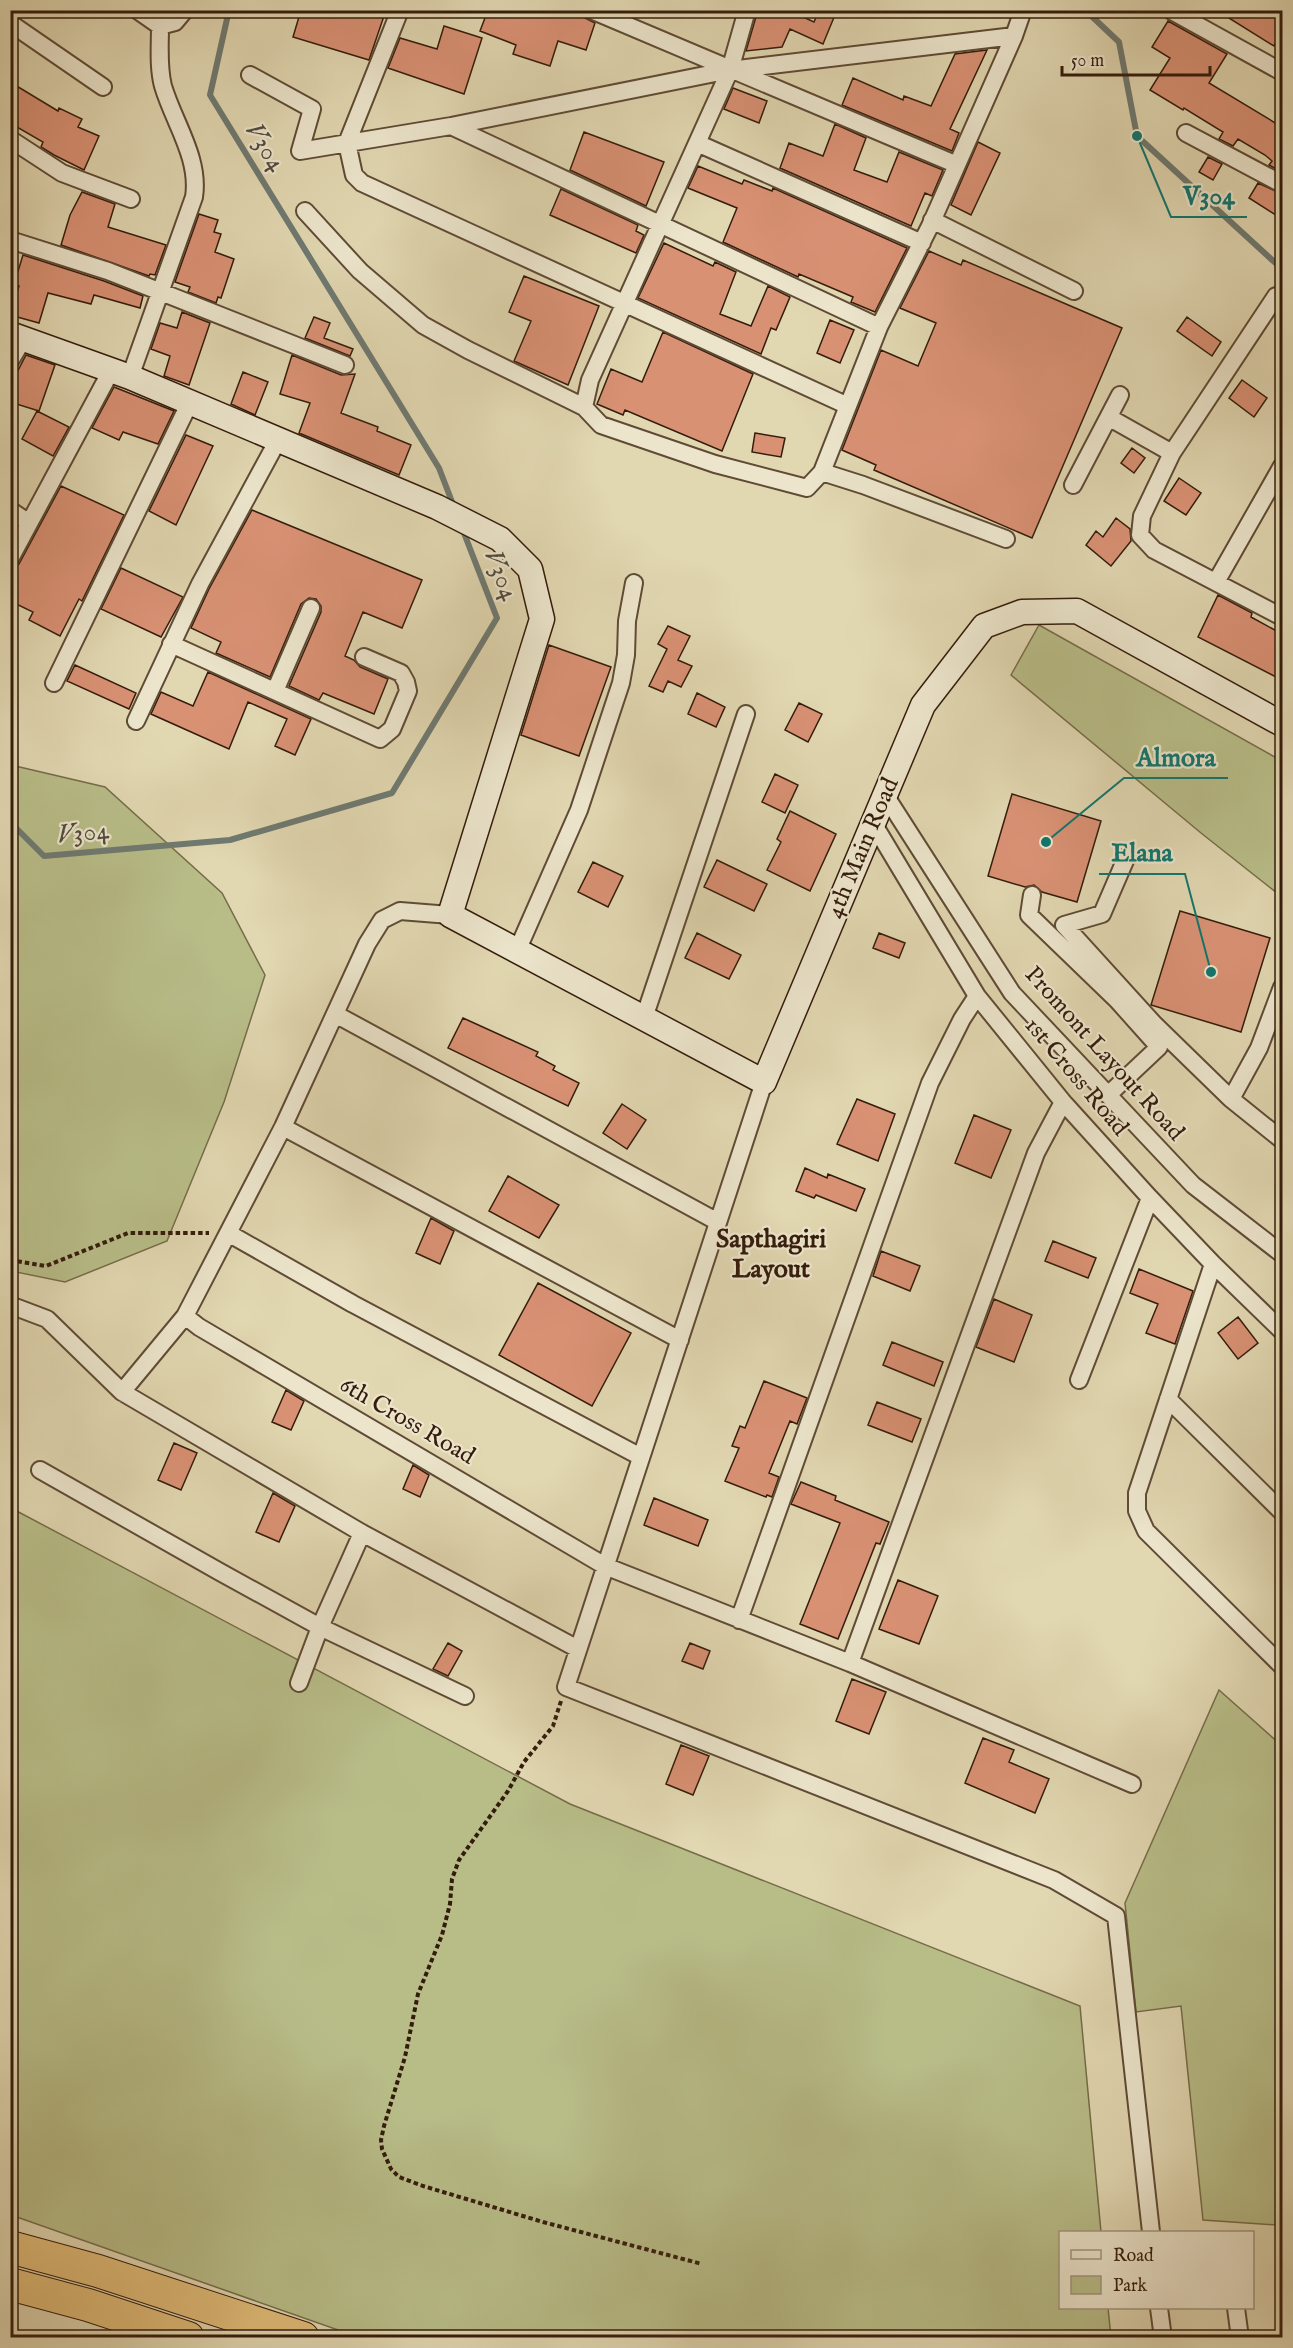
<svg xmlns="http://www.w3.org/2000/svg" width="1293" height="2348" font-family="'IM FELL English',serif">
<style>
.green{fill:#b8bd88;stroke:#766c4a;stroke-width:1.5}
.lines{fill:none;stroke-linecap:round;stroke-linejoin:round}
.stream{stroke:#6f7a71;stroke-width:6}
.building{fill:#d99174;stroke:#341c0c;stroke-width:1.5}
.street-casing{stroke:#5f4b35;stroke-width:20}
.secondary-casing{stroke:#341c0c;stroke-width:27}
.highway-casing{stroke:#341c0c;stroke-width:34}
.path{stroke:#341c0c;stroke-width:4;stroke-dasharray:4.5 3;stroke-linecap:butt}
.street{stroke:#ece5cc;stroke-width:16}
.secondary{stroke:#ece5cc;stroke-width:24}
.highway{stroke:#e0bc78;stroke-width:32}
.labels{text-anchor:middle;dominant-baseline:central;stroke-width:4.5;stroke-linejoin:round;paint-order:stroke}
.street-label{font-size:24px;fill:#341c0c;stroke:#ece5cc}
.water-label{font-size:26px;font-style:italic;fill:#514b3e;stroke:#ece5cc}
.neighbourhood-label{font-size:26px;font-weight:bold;fill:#341c0c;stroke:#ece5cc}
.leader{fill:none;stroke:#0f766e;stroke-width:2}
.callout-dot{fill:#0f766e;stroke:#ece5cc;stroke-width:2}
.callout-label{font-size:26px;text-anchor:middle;font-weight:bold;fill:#0f766e;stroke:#ece5cc;stroke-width:4.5;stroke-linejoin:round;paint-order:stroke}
</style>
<rect width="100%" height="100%" fill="#e1d7b1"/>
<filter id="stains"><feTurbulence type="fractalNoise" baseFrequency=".00333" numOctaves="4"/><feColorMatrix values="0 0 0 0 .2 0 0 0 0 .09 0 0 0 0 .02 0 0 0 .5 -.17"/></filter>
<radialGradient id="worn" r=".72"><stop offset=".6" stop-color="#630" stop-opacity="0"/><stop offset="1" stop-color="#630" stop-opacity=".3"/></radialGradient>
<path class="green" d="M1039,625L1282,761V897L1201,833L1011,675Z
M11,765L105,787L222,893L265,975L224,1102L167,1241L65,1282L11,1271Z
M11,1508L570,1804L1080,2006L1101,2232H1060V2308H1108L1111,2337H358L11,2215Z
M1219,1690L1282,1746V2283L1277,2225L1203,2220L1181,2006L1136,2012L1125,1903Z"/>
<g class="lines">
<path class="stream" d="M229,10L210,95L439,468L454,507
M1085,10L1119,42L1137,136L1282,269
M10,822L44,856L230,840L392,793L497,618L462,528"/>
</g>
<path class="building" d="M301,10H386L369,60L293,37Z
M488,10H553L575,17L577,10H581L583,17L595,23L586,50L558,41L550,66L513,54L516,45L480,31Z
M758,10H788L814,22L819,10H837L823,44L790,29L782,47L746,51Z
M1216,10H1282V31L1274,46Z
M1168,21L1227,54L1209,83L1282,127V172L1269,165L1272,161L1265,155L1238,139L1233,146L1219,139L1223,132L1184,108L1183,110L1150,90L1170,58L1152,47Z
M444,26L482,38L464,94L388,68L400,38L437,49Z
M987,50L950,129L959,133L952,151L842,105L853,78L903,100L904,96L931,106L955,54Z
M10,82L58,111L59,108L82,119L78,127L99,136L84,170L54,155L41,147L43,142L10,123Z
M733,88L767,101L759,123L724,109Z
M835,124L866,138L854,170L887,182L899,152L943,170L932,196L925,193L911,226L780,168L789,143L823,156Z
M584,132L664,162L646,206L570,170Z
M978,142L1000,153L971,215L951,205Z
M1208,157L1222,164L1213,180L1199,172Z
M698,166L742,184L744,180L772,191L773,188L907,248L875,312L851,302L853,297L799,274L798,277L723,242L737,208L688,188Z
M1258,183L1282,194V219L1249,198Z
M561,189L638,225L636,231L644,235L636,253L550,215Z
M82,192L115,204L108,227L166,245L155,275L150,274L149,276L61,245L70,215Z
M199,214L218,220L214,232L221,234L215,252L234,259L221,298L218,297L216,303L188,292L190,287L175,282Z
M664,243L713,266L715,262L736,272L720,314L751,326L768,286L790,297L776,330L771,328L761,354L638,298Z
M929,251L961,265L963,260L1122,328L1032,538L874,470L876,465L842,450L881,350L918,366L936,323L900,308Z
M23,255L104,281L143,296L140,308L94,295L91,304L48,293L39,323L10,315L19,286L14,284Z
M524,276L599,306L568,385L514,361L531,321L509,312Z
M182,312L210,323L189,385L164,376L170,356L151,349L160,323L177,328Z
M314,317L330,323L324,338L353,349L350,356L305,338Z
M1187,317L1221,342L1212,356L1177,331Z
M830,320L854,330L840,363L817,353Z
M663,332L753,374L722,451L625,410L623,415L597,404L611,369L642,382Z
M26,355L55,365L39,411L10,402V386Z
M292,355L341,375L355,374L341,413L378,427L377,431L411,445L399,475L299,433L310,403L280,394Z
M243,372L268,382L255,415L231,404Z
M1242,380L1267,398L1254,417L1229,398Z
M114,387L174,411L158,444L123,432L119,440L92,428Z
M37,411L69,427L53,456L22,439Z
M755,433L785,438L781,457L752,452Z
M186,435L213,446L176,525L149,511Z
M1132,448L1145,458L1134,473L1121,463Z
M1179,478L1201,493L1186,515L1164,501Z
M61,486L124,515L82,601L79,599L60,636L29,620L33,612L10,601V569L19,564Z
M252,510L422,580L402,628L363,612L345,656L354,660L360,667L388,679L374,714L323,693L319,700L289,686L321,612V606L316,599L309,598L301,604L270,677L216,653L221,642L191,628L209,589Z
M1116,518L1130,529L1131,541L1111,566L1086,545L1096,531L1103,537Z
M121,568L183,597L161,637L101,609Z
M1218,595L1252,613L1251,617L1282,634V680L1198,637Z
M668,626L690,636L678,660L692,666L681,687L668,681L663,692L649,686L667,649L658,644Z
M549,645L611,667L579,756L521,735Z
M75,665L136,693L129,709L67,681Z
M208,672L311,719L295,755L275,746L287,719L248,702L229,749L151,714L161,692L193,706Z
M697,693L725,707L716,727L688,714Z
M799,703L822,714L808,742L785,730Z
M775,774L798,785L785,813L762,802Z
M1012,794L1101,821L1077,902L1042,892L1034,885L1025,887L988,876Z
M790,811L836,834L810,891L767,870L781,842L777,839Z
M717,860L767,884L754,911L704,887Z
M593,862L623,876L608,907L578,892Z
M1180,911L1270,938L1241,1032L1151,1005Z
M697,933L741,955L729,979L685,958Z
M879,933L905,943L899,958L873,948Z
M463,1018L538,1052L536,1056L555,1066L553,1070L579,1083L568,1106L448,1048Z
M857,1099L895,1114L878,1161L837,1144Z
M622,1104L646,1120L627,1149L603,1133Z
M974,1115L1011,1130L991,1178L955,1163Z
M805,1168L827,1178L828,1174L865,1189L856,1211L816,1195L814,1198L796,1191Z
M508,1176L559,1205L539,1238L489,1211Z
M431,1218L454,1231L440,1264L416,1253Z
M1053,1241L1096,1258L1088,1278L1045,1261Z
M881,1251L920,1266L910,1291L873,1276Z
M1139,1269L1193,1291L1175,1344L1146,1333L1158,1304L1130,1293Z
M538,1283L631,1333L592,1406L499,1355Z
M994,1299L1032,1315L1014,1362L976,1347Z
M1238,1317L1258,1343L1238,1359L1218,1333Z
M892,1342L943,1362L934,1386L883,1365Z
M764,1381L807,1398L797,1424L790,1421L769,1473L779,1477L772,1497L767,1495L766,1497L725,1481L739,1448L732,1446L740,1426L745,1428Z
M286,1390L304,1401L291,1430L272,1422Z
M877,1402L921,1419L912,1442L868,1425Z
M174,1443L197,1453L181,1490L158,1480Z
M413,1465L429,1475L420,1497L403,1489Z
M801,1482L836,1496L835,1500L889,1522L880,1544L876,1543L838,1639L800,1624L840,1523L791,1504Z
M273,1493L295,1506L279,1542L256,1532Z
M654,1498L708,1520L698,1546L644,1525Z
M898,1580L938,1596L919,1644L879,1629Z
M448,1643L462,1651L448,1676L433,1669Z
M690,1643L710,1651L703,1669L682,1661Z
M852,1679L886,1692L869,1734L836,1721Z
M983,1738L1014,1750L1009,1762L1049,1779L1035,1813L965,1783Z
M681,1745L709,1756L693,1795L666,1784Z"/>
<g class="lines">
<g class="street-casing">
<path id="street" d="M137,10L160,26L175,22L185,10
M400,10L347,143L354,175L362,183L846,405
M591,10L955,164
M747,10L730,70L590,380L584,407L601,425L715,464L807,488L822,472L879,327L930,226L1014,36L1023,10
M1170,10L1282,72
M10,23L103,87
M250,75L312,109L300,151L451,126L730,70L1014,36
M451,126L879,327
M1186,133L1282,184
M10,139L62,173L131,199
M697,143L922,243
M305,211L360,271L423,325L468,350L584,407
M932,220L1074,291
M10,240L108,271L345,365
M1276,296L1172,453L1142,516L1140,535L1154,550L1282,617
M10,361L24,338
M130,377L194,197C200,158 174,123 163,86C158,67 160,46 160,26
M1110,418L1172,453
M822,472L863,485L1006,539
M1073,485L1120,395
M10,510L29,523
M10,559L112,369
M1216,582L1282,466
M171,644L380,739L392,729L408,691L406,682L401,673L364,657
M54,683L190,402
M275,691L311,608
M136,721L200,584L278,440
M885,795L1012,993L1193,1185L1282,1254
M873,823L977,996L1063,1102L1150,1198L1213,1264L1282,1331
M1127,856L1102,914L1064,925L1154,1024L1231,1099L1282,1140
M1032,895L1029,915L1117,1000L1159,1047L1108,1095
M517,951L579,810L621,683L626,655L627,621L634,583
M335,1014L718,1222
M644,1018L746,714
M764,1082L566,1687L1054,1880L1116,1916L1151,2232
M1231,1099L1259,1048L1282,987
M283,1127L680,1340
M228,1233L353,1304L641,1457
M1213,1264L1137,1493V1511L1146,1531L1282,1666
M10,1305L47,1319L122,1392L362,1533L578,1649
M185,1316L199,1327L605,1566L850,1663L1132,1784
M1079,1380L1150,1198
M122,1392L185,1316L283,1127L367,944L382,920L400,911L450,915
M1168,1399L1282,1512
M40,1470L220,1572L320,1627L465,1696
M739,1620L930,1083L962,1019L977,996
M850,1663L1036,1153L1063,1102
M299,1683L320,1627L362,1533
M1159,2308L1163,2338
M1236,2308L1240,2338"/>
</g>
<g class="secondary-casing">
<path id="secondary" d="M10,334L130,377L437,507L500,539L530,569L542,619L450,915L764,1082L923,705L984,626L1022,612L1077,611L1282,724"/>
</g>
<g class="highway-casing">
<path id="highway" d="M10,2247L98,2271L303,2338
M10,2284L88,2305L188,2338"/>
</g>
<path class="path" d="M10,1260L46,1266L128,1233H209
M561,1701L553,1726L524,1762L508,1791L459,1860L452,1879L450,1904L442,1935L418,1994L405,2057L384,2126L381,2140L382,2149L391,2169L399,2177L423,2186L543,2222L702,2264"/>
<use href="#street" class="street"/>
<use href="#secondary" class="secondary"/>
<use href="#highway" class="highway"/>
</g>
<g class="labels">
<g class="street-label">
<text transform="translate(863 848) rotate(-67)">4th Main Road</text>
<text transform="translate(1104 1054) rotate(48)">Promont Layout Road</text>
<text transform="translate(1076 1077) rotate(50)">1st Cross Road</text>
<text transform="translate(407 1421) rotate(30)">6th Cross Road</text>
</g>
<g class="water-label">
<text transform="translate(265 147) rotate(58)">V304</text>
<text transform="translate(501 575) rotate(69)">V304</text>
<text transform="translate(83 833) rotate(-5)">V304</text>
</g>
<g class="neighbourhood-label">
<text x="771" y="1239">Sapthagiri<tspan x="771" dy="30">Layout</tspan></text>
</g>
</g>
<path class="leader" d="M1137 136L1171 217H1247M1046 842L1124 778H1228M1211 972L1185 874H1099"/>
<g class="callout-dot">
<circle cx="1137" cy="136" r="6"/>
<circle cx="1046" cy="842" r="6"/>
<circle cx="1211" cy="972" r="6"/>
</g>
<g class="callout-label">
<text x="1209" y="204">V304</text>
<text x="1176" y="766">Almora</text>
<text x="1142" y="861">Elana</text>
</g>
<rect width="1293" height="2348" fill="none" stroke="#e1d7b1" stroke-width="36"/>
<rect x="12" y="12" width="1269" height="2324" fill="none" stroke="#341c0c" stroke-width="3"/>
<rect x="18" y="18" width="1257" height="2312" fill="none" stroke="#341c0c" stroke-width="1.5"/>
<rect x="1059" y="2231" width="195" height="78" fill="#ece5cc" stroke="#a2957f" stroke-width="1.5"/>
<rect x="1071" y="2250" width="30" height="9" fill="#ece5cc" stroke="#a2957f" stroke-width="1.5"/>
<text x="1113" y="2261" font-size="18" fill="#341c0c">Road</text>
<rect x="1071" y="2276" width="30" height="18" fill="#b8bd88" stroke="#a2957f" stroke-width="1.5"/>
<text x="1113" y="2291" font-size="18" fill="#341c0c">Park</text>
<path d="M1062 66v9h148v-9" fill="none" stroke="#341c0c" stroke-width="3"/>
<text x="1071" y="66" font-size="18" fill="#341c0c" stroke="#ece5cc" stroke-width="4.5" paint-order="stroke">50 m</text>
<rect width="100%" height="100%" filter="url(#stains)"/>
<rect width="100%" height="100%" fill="url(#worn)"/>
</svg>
